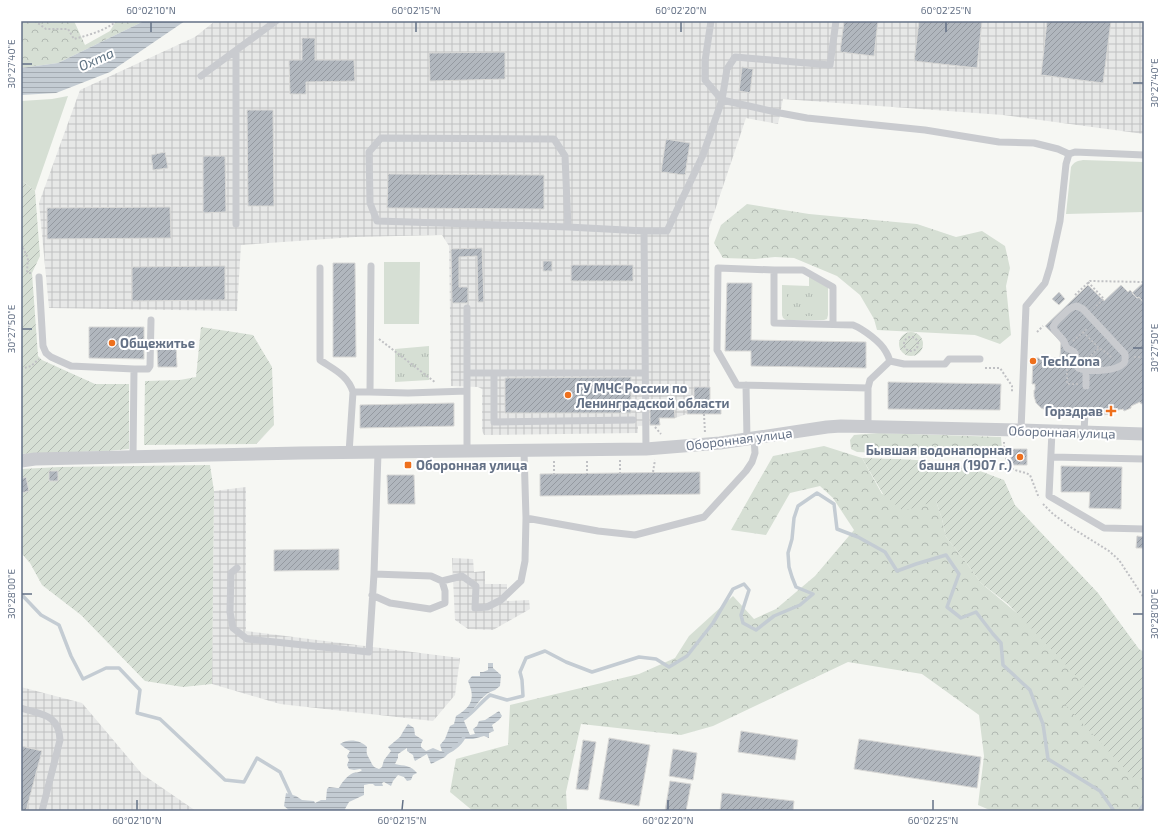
<svg xmlns="http://www.w3.org/2000/svg" width="1165" height="832" font-family="'Exo 2',sans-serif">
<style>
.industrial{fill:url(#industrial-grid)}
.grass{fill:#d6dfd4}
.forest{fill:url(#forest-crowns)}
.park{fill:url(#park-tufts)}
.garden{fill:url(#garden-furrows)}
.water{fill:url(#water-rules)}
.lines{fill:none;stroke-linecap:round;stroke-linejoin:round}
.stream{stroke:#c4ccd3;stroke-width:3.5}
.building{fill:url(#building-hatch);stroke:#d8d8d6}
.path{stroke:#c0c1c4;stroke-width:2;stroke-dasharray:2 2;stroke-linecap:butt}
.lane{stroke:#c9cbcf;stroke-width:7}
.street{stroke:#c9cbcf;stroke-width:13}
.ticks{fill:none;stroke:#647186;stroke-width:1.5}
.poi-dot{fill:#ee701d;stroke:#fff;stroke-width:1.5}
.labels{text-anchor:middle;dominant-baseline:central;stroke-width:4;stroke-linejoin:round;paint-order:stroke}
.poi-label{font-size:13px;font-weight:bold;fill:#647186;stroke:#fff;text-anchor:start}
.street-label{font-size:13px;fill:#647186;stroke:#fff}
.water-label{font-size:14px;font-style:italic;fill:#5f7383;stroke:#fff}
.neatline{fill:none;stroke:#647186;stroke-width:1.5}
.ticks-label{font-size:10px;text-anchor:middle;fill:#647186}
</style>
<defs>
<pattern id="industrial-grid" width="8" height="8" patternUnits="userSpaceOnUse"><rect width="8" height="8" fill="#e7e8e7"/><path d="M0 4h8M4 0v8" fill="none" stroke="#bfc0c1"/></pattern>
<pattern id="forest-crowns" width="20" height="18" patternUnits="userSpaceOnUse"><rect width="20" height="18" fill="#d6dfd4"/><path d="M2 6a3 3 0 1 1 6 0M12 15a3 3 0 1 1 6 0" fill="none" stroke="#b1b9b2"/></pattern>
<pattern id="park-tufts" width="24" height="20" patternUnits="userSpaceOnUse"><rect width="24" height="20" fill="#d6dfd4"/><path d="M3 7l-1-3M5 7V3M7 7l1-3M15 17l-1-3M17 17v-4M19 17l1-3" fill="none" stroke="#b1b9b2"/></pattern>
<pattern id="garden-furrows" width="10" height="10" patternUnits="userSpaceOnUse"><rect width="10" height="10" fill="#d6dfd4"/><path d="M-1 1l2-2M0 10L10 0M9 11l2-2" fill="none" stroke="#b1b9b2"/></pattern>
<pattern id="water-rules" width="6" height="5" patternUnits="userSpaceOnUse"><rect width="6" height="5" fill="#c4ccd3"/><path d="M0 2.5h6" fill="none" stroke="#a3aab1"/></pattern>
<pattern id="building-hatch" width="6" height="6" patternUnits="userSpaceOnUse"><rect width="6" height="6" fill="#b1b7be"/><path d="M-1 1l2-2M0 6l6-6M5 7l2-2" fill="none" stroke="#9499a0"/></pattern>
</defs>
<rect width="100%" height="100%" fill="#f6f7f3"/>
<path class="industrial" d="M215,21H1144V134L1003,115L783,99L778,124L746,118L709,228L710,387L694,401H687V414L675,418H660V425L638,426V433L484,435L482,431V389L478,387L451,386L449,246L442,235L355,237L241,245L237,311L49,308L39,203L80,90L195,37Z
M246,487V631L460,658L455,695L433,721L280,704L212,684L214,491Z
M452,558L473,559L474,572L485,571V584H507V601L529,600L530,609L493,630L468,629L455,620Z
M21,687L82,703L142,774L196,811H21Z"/>
<path class="grass" d="M68,96L35,191L21,180V101L52,99Z
M1083,160L1144,162V212L1066,214L1071,167C1074,162 1077,161 1083,160Z
M384,262H420L419,324H384Z
M809,275L828,287V315L827,319L824,320H786L783,318L782,315V285L809,286Z"/>
<path class="forest" d="M21,21H74L85,45L110,31L116,21H144L58,63L21,68Z
M747,204L809,214L917,224L956,237L982,231L1005,246L1010,268L1006,286L1011,335L1000,344L975,335L877,330L874,319L860,295L837,276L794,258L775,257L755,259L723,258L714,243L721,225Z
M879,433L1001,437L1002,450L997,452L990,449L979,448L967,455H931L857,452L851,449L850,440L854,435Z
M824,446L862,458L882,494L936,501L942,519L946,537L965,561L981,583L1066,654L1144,762V811H992L978,805L984,756L979,715L922,674L848,662L713,726L681,735L581,724L566,792L567,809L569,811H473L450,792L456,759L508,745L510,705L639,674L675,658L689,636L733,596L754,619L776,609L815,576L854,530L833,498L820,486L790,493L766,535L731,530L773,456Z"/>
<path class="park" d="M787,292L815,293V316H787Z
M429,346V380L395,382V349Z"/>
<path class="garden" d="M21,180L35,191L40,256L32,273L38,356L42,360L95,384H129V449L107,451L21,454Z
M201,327L253,335L272,367L274,425L256,444L144,445L145,381L180,380L196,377Z
M899 344a12 12 0 1 1 24 0a12 12 0 1 1-24 0Z
M862,458C892,459 924,459 954,464C971,467 988,474 1004,480L1015,505L1098,593L1139,649L1144,652V779H1134L1063,702L1085,686L1057,655L1008,604L981,583L965,561L946,537L942,519L936,501L903,511L883,494Z
M210,465L214,491L212,684L183,687L145,681L81,615L42,585L30,563L21,553V469L60,467Z"/>
<path class="water" d="M144,21H185L110,72L56,93L21,95V68L58,63Z
M488,663H493V668L501,675L500,686L495,690L488,693L481,699L464,721L470,735L475,734L473,729L477,726L479,721L485,720L499,711L502,716L499,720L492,725L494,731L489,733V738L484,736L473,739H462L445,757L431,764L427,754L415,761L414,759L413,755L407,751V748L398,754V758L395,764C404,766 411,765 417,773L413,775L411,780L407,781L404,777L398,775L393,781L391,786L384,782L382,783L383,786H375L373,784H369L364,785V795L349,802L345,809L346,811H290L284,806L286,793L296,796L302,800L314,801L315,803L321,800H326L327,789L329,787L337,788H339C342,782 347,776 353,773C357,772 359,773 362,770L360,769L354,770L349,769L347,765L349,760L347,756L350,751L345,748L340,744C348,738 361,740 367,747C366,754 367,754 370,760C373,766 373,767 379,769L382,767L384,760L391,751L388,747L400,737L404,730L408,724L414,728L415,735L423,740L421,744V747L426,751L433,748L440,751H442L440,745L445,739L450,726L454,724L456,716C471,707 476,699 468,681L472,676H480V672H483L488,670Z"/>
<g class="lines">
<path class="stream" d="M21,594L41,615L59,625L71,656L83,679L106,668H119L140,690L137,713L160,719L225,780L244,782L257,758L280,772L292,798
M465,718C475,711 481,702 490,695L507,700L523,696L522,680L520,672L526,658L545,651L566,662L592,672L639,657L656,659L669,667L687,656L713,623L733,589L744,584L749,590L741,615L743,623L756,630L774,616L800,605L813,594L796,587L792,577L789,567L788,553L792,539L794,518L798,506L817,493L834,504L837,529L858,537L885,552L897,571L916,564L946,555L959,574L947,607L961,618L976,612L993,634L1001,643L1003,665L1030,690L1043,724L1048,759L1100,791L1114,811
M446,753C453,750 463,742 464,736
M1139,811L1144,804"/>
</g>
<path class="building" d="M844,21H878L874,56L840,52Z
M919,21H982L977,68L914,61Z
M1047,21H1111L1103,83L1041,75Z
M302,38H315V60H354L355,81L306,82V94H290L289,60H302Z
M505,52V79L430,81L429,53Z
M742,67L753,69L750,93L739,91Z
M247,110H273L274,206H248Z
M666,139L690,143L685,175L661,172Z
M165,152L168,168L153,170L151,155Z
M203,156H225L226,212L203,213Z
M388,174L544,175V209L387,208Z
M170,207L171,238L47,239V208Z
M482,248L484,302H478L477,256L459,257V287H468V303H452L451,249Z
M543,261H552V271H543Z
M333,263H355L356,357H333Z
M571,265H633V281H571Z
M225,266V300L132,301V267Z
M727,283H752L751,340L866,342V368L751,366V351H725Z
M1143,283H1144V303L1139,297L1137,298L1132,293Z
M1088,285L1104,301L1121,285L1128,292L1130,290L1137,298L1139,297L1144,303V403L1141,404L1140,402L1131,406V408L1124,411L1123,409L1113,411L1114,413L1103,415V412L1096,413V410H1089L1090,413H1081V415H1060V410H1054V411H1048L1041,408L1036,403L1034,396V390H1035V384H1032L1033,358H1060L1061,342L1045,326Z
M1059,292L1065,299L1059,305L1052,299Z
M89,327H144V359L89,358Z
M176,345L177,367H158L157,346Z
M631,377V413H505V378Z
M888,382L1001,384L1000,410L888,409Z
M694,387H710V400H721V414H687V401H694Z
M454,403V426L360,428V405Z
M674,405L675,418H659L660,425H650V407Z
M1011,449H1027V465H1011Z
M1061,466L1122,467L1121,509L1089,508L1090,492H1061Z
M49,471H58V481H49Z
M700,472V494L540,496V474Z
M387,475H414L415,504H388Z
M26,477L29,491L21,493V479Z
M1137,536L1144,537V548H1136Z
M339,549V570L274,571V550Z
M741,731L798,740L795,760L738,752Z
M609,738L650,745L639,806L599,799Z
M859,739L981,757L977,788L854,769Z
M583,740L596,742L588,790L576,789Z
M21,746L42,751L26,811H21Z
M673,749L697,753L693,780L669,776Z
M670,781L691,784L686,811H665Z
M722,793L794,801L793,811H720Z"/>
<g class="lines">
<path class="path" d="M35,21L46,29H68L74,39C89,35 104,31 117,21
M21,244L28,258L27,271L28,273H32
M1088,282L1104,299L1094,308
M1075,295L1090,281L1144,282
M1037,332L1043,326
M1083,332L1099,348L1107,353L1113,359
M904 344a7 7 0 1 1 14 0a7 7 0 1 1-14 0Z
M379,339L436,383
M1073,341L1088,328
M1134,357H1144
M1085,361L1099,348
M985,368H1000L1012,386V392
M21,369L31,366L39,359
M1067,369V384H1078
M704,414L705,433
M655,427L661,434
M1004,442C1004,451 1006,467 1015,470C1020,472 1025,472 1030,475L1039,498
M620,460V473
M554,461V474
M587,461V474
M653,472L655,460
M1043,504L1053,514L1072,528L1109,551L1119,560L1144,598"/>
<path class="lane" d="M711,21L705,61V80L722,100L780,113L807,118L925,130L999,142L1034,143L1058,149L1069,154L1075,152L1144,155
M236,51V224
M201,76L276,21
M568,227L565,156L554,139L381,138L369,152L370,203L377,221L568,227L644,231
M320,268V360C333,369 348,375 353,392
M774,270H803L833,287V324
M39,277L43,346L46,353L51,357L71,366L134,369L133,457
M1077,306L1083,309L1125,354C1125,357 1126,360 1124,363C1116,372 1088,372 1078,368C1075,363 1077,358 1075,353C1073,350 1070,350 1067,348C1065,346 1065,342 1063,340C1053,327 1048,329 1062,316C1067,311 1070,307 1077,306Z
M890,361L904,364H945L949,359H980
M134,369H148L150,366L151,320
M467,373H644
M494,373V422L633,420
M746,385L747,439
M1086,386V370
M868,388L737,385L717,350L718,268L774,270V323L853,325C863,329 881,342 886,352C888,355 889,358 890,361
M370,392L408,393L467,391
M868,426V388L870,380L890,361
M1021,430L1025,330L1026,306L1045,283L1050,267L1060,221L1066,164L1069,154
M1052,431L1049,496L1104,528L1144,529
M1084,432L1085,413
M646,449L644,231H667L703,155L722,100L727,69L735,57L830,65L836,21
M467,452V308
M349,453L353,392H370L371,266
M1051,457L1144,459
M526,518L598,531L635,535L704,517L746,471L752,462L755,453L754,438
M237,568L231,573L230,612L233,628L247,639L369,652L374,574L378,453
M442,581L462,576L476,586L475,608L487,607L501,600L521,581L525,561L526,518L524,451
M372,595L390,603L430,609L445,603V591L442,581L431,576L374,574
M21,708C42,715 59,714 60,740L42,811"/>
<path class="street" d="M21,461L35,459L300,453L646,449L720,443L827,427L841,426L1021,430L1144,434"/>
</g>
<path class="ticks" d="M151,32V22M416,32V22M681,32V22M946,32V22M22,64H32M1133,83H1143M22,329H32M1133,348H1143M22,594H32M1133,614H1143M137,810V800M402,810L403,800M668,810V800M933,810V800"/>
<g class="poi-dot">
<circle cx="112" cy="343" r="4"/>
<circle cx="1033" cy="361" r="4"/>
<circle cx="568" cy="395" r="4"/>
<path d="M1109 405h4v4h4v4h-4v4h-4v-4h-4v-4h4z"/>
<circle cx="1020" cy="457" r="4"/>
<rect x="404" y="461" width="8" height="8" rx="2"/>
</g>
<g class="labels">
<g class="poi-label">
<text x="120" y="343">Общежитье</text>
<text x="1041" y="361">TechZona</text>
<text x="576" y="388">ГУ МЧС России по<tspan x="576" dy="15">Ленинградской области</tspan></text>
<text x="1103" y="411" text-anchor="end">Горздрав</text>
<text x="1012" y="450" text-anchor="end">Бывшая водонапорная<tspan x="1012" dy="15">башня (1907 г.)</tspan></text>
<text x="416" y="465">Оборонная улица</text>
</g>
<g class="street-label">
<text transform="translate(1062 432) rotate(2)">Оборонная улица</text>
<text transform="translate(739 439) rotate(-7)">Оборонная улица</text>
</g>
<g class="water-label">
<text transform="translate(96 59) rotate(-24)">Охта</text>
</g>
</g>
<rect width="1165" height="832" fill="none" stroke="#ffffff" stroke-width="44"/>
<rect x="22" y="22" width="1121" height="788" class="neatline"/>
<g class="ticks-label">
<text x="151" y="14">60°02'10"N</text>
<text x="416" y="14">60°02'15"N</text>
<text x="681" y="14">60°02'20"N</text>
<text x="946" y="14">60°02'25"N</text>
<text transform="translate(11 64) rotate(-90)" y="4">30°27'40"E</text>
<text transform="translate(1154 83) rotate(-90)" y="4">30°27'40"E</text>
<text transform="translate(11 329) rotate(-90)" y="4">30°27'50"E</text>
<text transform="translate(1154 348) rotate(-90)" y="4">30°27'50"E</text>
<text transform="translate(11 594) rotate(-90)" y="4">30°28'00"E</text>
<text transform="translate(1154 614) rotate(-90)" y="4">30°28'00"E</text>
<text x="137" y="824">60°02'10"N</text>
<text x="402" y="824">60°02'15"N</text>
<text x="668" y="824">60°02'20"N</text>
<text x="933" y="824">60°02'25"N</text>
</g>
</svg>
